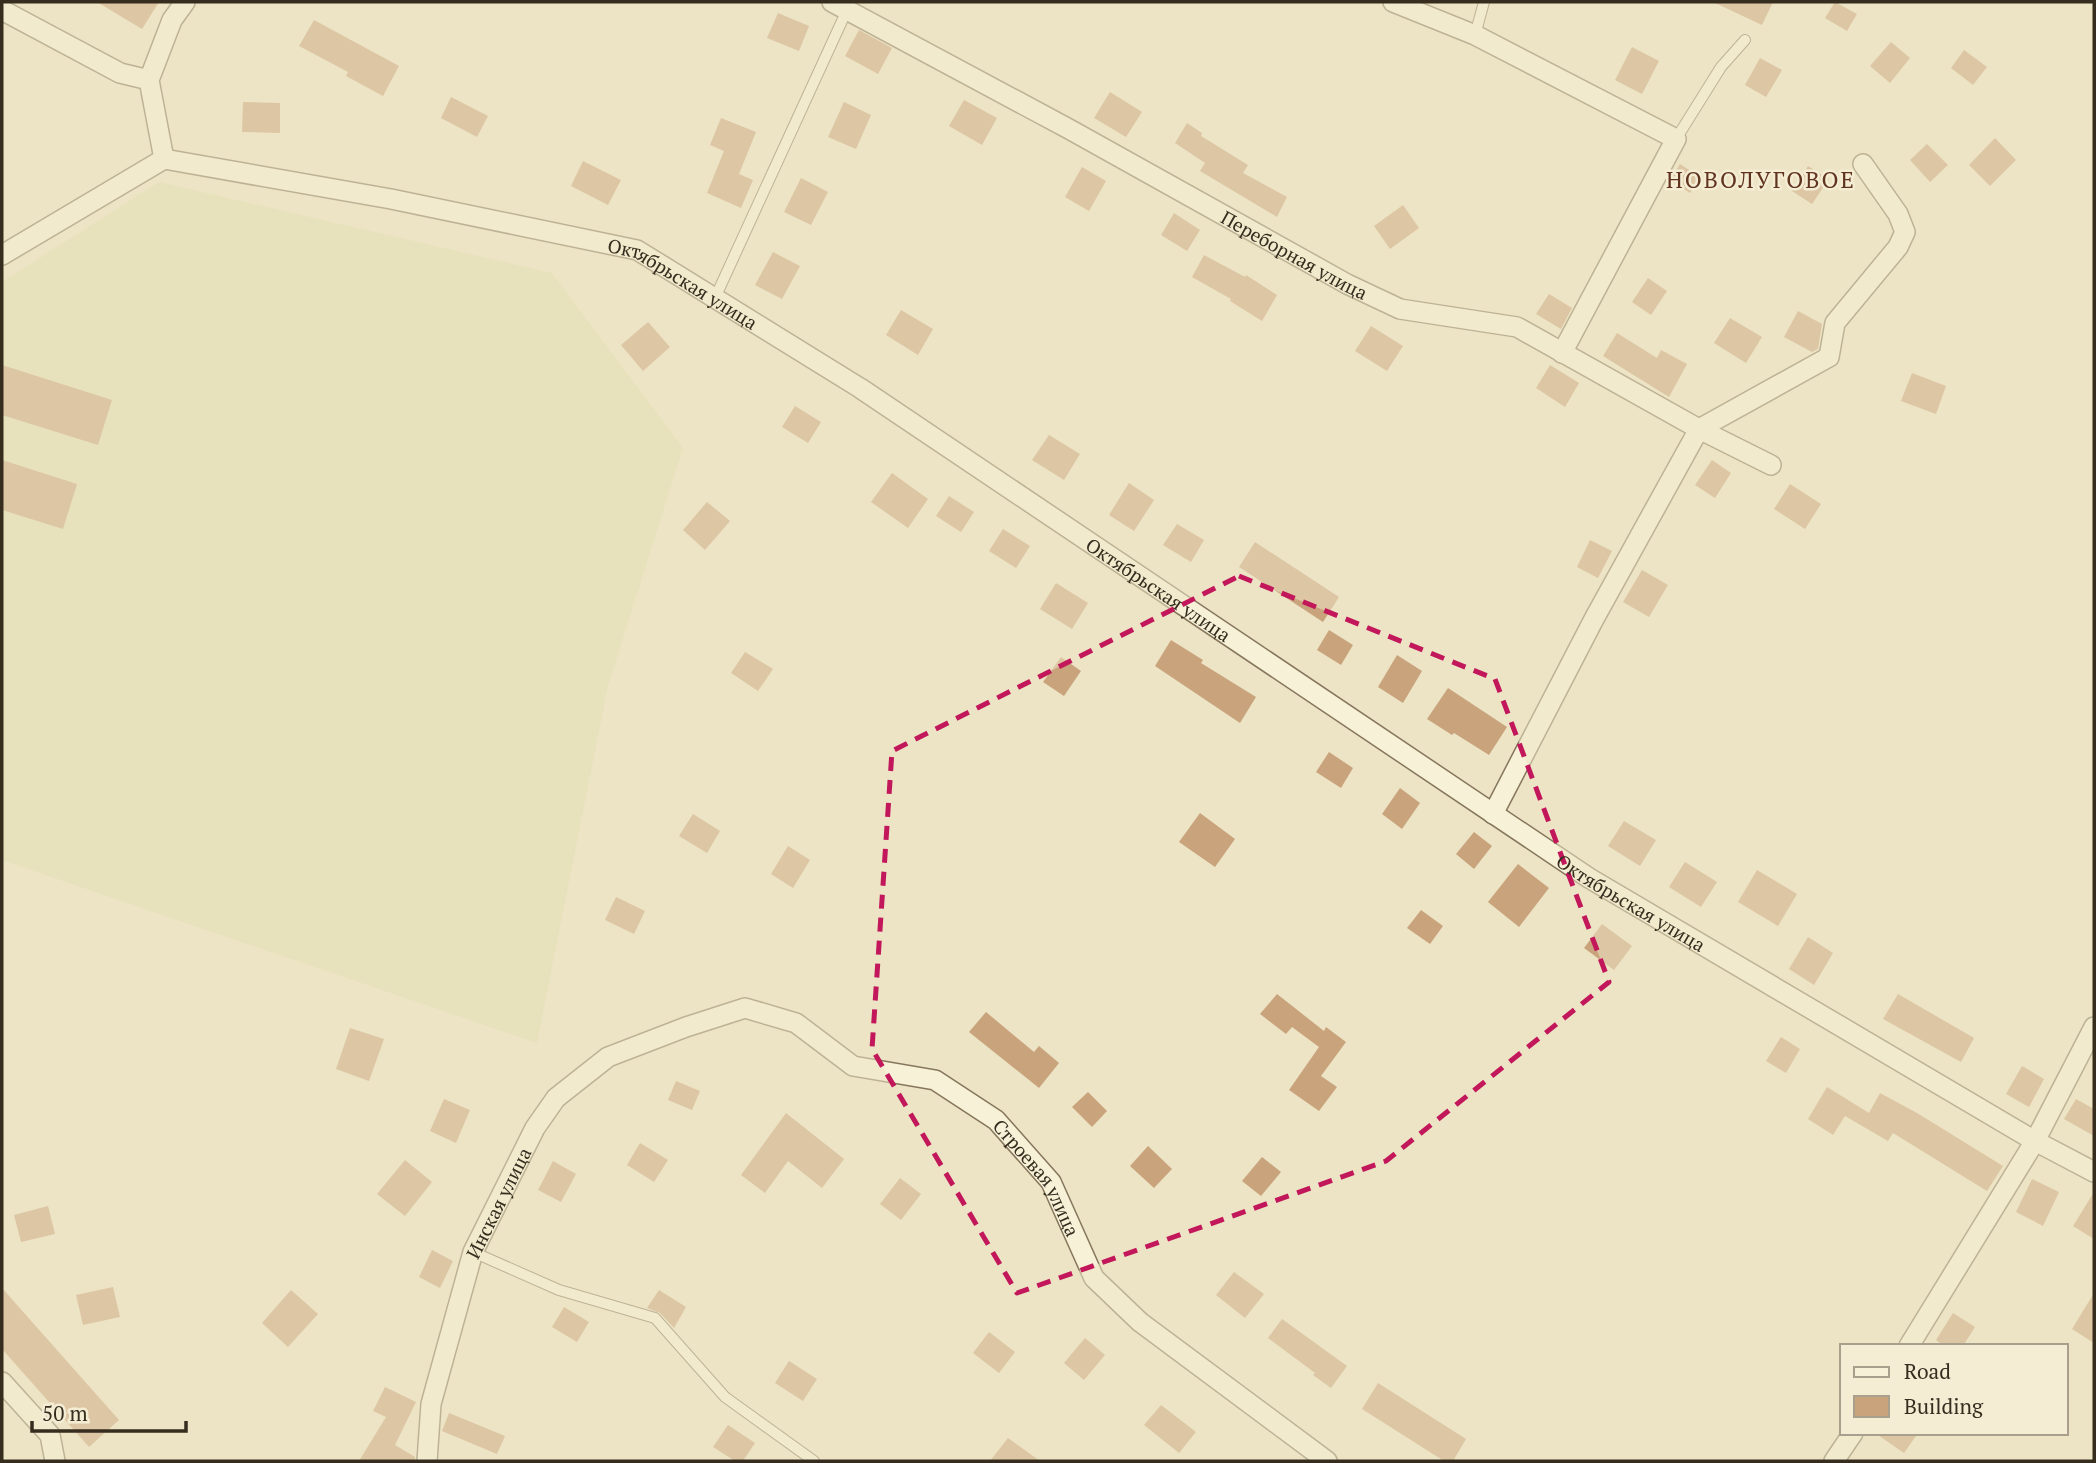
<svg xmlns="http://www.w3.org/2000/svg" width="2096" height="1463" font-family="'PT Serif',serif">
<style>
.farmland{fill:#e1deb2}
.building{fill:#c9a37c}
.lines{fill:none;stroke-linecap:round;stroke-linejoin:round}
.lane-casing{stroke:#86765c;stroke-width:12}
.street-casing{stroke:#86765c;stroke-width:22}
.lane{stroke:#f7f1d8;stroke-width:10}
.street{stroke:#f7f1d8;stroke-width:19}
.marked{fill:none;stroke:#c2185b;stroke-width:5;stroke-dasharray:14 9;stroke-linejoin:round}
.labels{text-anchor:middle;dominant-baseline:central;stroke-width:5;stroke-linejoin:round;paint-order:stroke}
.street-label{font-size:19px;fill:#372d1f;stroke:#f4edd4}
.quarter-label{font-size:23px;letter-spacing:2px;fill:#613420;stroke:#f4edd4}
</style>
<rect width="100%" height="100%" fill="#ece4c5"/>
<path class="farmland" d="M159,182L552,273L683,448L608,686L537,1043L2,860V282Z"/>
<path class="building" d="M97,2H159L142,29Z
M1713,2H1773L1762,25Z
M1835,2L1857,14L1847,31L1825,18Z
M778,13L809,26L799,51L767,38Z
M314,20L399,66L383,96L346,76L348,72L299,46Z
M859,30L892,48L878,74L845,56Z
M1891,42L1910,58L1890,83L1870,66Z
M1632,47L1659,61L1642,94L1615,80Z
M1964,50L1987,67L1973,85L1951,68Z
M1760,58L1782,70L1766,97L1745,85Z
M1110,92L1142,112L1126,137L1094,118Z
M451,97L488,116L477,137L441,118Z
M964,100L997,118L982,145L949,126Z
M243,102L280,103V133L242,132Z
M844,102L871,115L856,149L828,137Z
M721,118L756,132L739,174L753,180L741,208L707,193L724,151L710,145Z
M1187,123L1202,133L1201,136L1248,165L1243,173L1287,197L1277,217L1200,171L1205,163L1175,143Z
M1995,138L2016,160L1990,186L1969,165Z
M1927,144L1948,165L1930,182L1910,160Z
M583,161L621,180L608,205L571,186Z
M1680,164L1700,177L1690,193L1670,180Z
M1808,166L1829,179L1812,204L1792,191Z
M1082,167L1106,181L1089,211L1065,197Z
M801,178L828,192L811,225L784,212Z
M1403,205L1419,228L1390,249L1374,226Z
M1174,213L1200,230L1187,251L1161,235Z
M773,252L800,266L782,299L755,285Z
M1204,255L1245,277L1246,275L1277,295L1262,321L1230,301L1231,299L1192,277Z
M1648,278L1667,291L1651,315L1632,302Z
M1549,294L1572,308L1561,329L1536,314Z
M901,310L933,329L918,355L886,335Z
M1798,311L1822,324L1818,349L1812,352L1784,337Z
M1730,318L1762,337L1746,363L1714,343Z
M648,322L670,347L643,371L621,345Z
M1371,326L1403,346L1387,371L1355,351Z
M1617,333L1657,358L1661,350L1687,364L1669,397L1603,356Z
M2,365L112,400L98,445L2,415Z
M1550,365L1579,383L1565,407L1536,388Z
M1912,373L1946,386L1936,414L1901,401Z
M795,406L821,422L808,443L782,427Z
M1049,435L1080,454L1064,480L1032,460Z
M2,460L77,484L63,529L2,510Z
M1712,460L1731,473L1715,498L1695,485Z
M892,473L928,499L908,528L871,502Z
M1129,483L1154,500L1134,531L1109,515Z
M1790,484L1821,504L1805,529L1774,509Z
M949,496L974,512L961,532L936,516Z
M707,502L730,521L705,550L683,530Z
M1177,524L1204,540L1191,562L1163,545Z
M1003,529L1030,546L1016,568L989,551Z
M1590,540L1612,551L1598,578L1577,567Z
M1255,542L1339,597L1323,622L1239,567Z
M1642,570L1668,585L1649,617L1623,602Z
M1056,583L1088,603L1072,629L1040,609Z
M1329,630L1353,645L1341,665L1317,650Z
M1171,640L1203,660L1201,663L1256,697L1240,723L1155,666Z
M745,652L773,669L758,691L731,673Z
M1397,655L1422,671L1403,703L1378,687Z
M1061,657L1081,671L1064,696L1043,682Z
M1448,688L1507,727L1489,755L1454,733L1452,735L1427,719Z
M1329,752L1353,768L1341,788L1316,772Z
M1400,788L1420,803L1402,829L1382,814Z
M1200,813L1235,839L1215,867L1179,842Z
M693,814L720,831L707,853L679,836Z
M1624,821L1656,840L1640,866L1608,846Z
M1474,832L1492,846L1474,869L1456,854Z
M788,846L810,860L793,888L771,874Z
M1685,862L1717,882L1701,907L1669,887Z
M1518,864L1549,888L1519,927L1488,902Z
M1757,870L1797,894L1778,926L1738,902Z
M616,897L645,911L634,934L605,920Z
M1421,910L1443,926L1430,944L1407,928Z
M1602,924L1632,946L1614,970L1584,948Z
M1808,937L1833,953L1814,985L1789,969Z
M1277,994L1324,1031L1326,1027L1346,1042L1321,1076L1337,1087L1319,1111L1289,1090L1319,1047L1292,1027L1286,1034L1260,1014Z
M1898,994L1974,1038L1961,1062L1883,1019Z
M986,1012L1034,1052L1039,1046L1059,1063L1039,1088L969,1032Z
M350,1028L384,1039L369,1081L336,1069Z
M1781,1037L1800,1049L1786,1073L1766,1061Z
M2022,1066L2044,1079L2029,1107L2006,1094Z
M676,1081L700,1091L692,1110L668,1100Z
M1827,1087L1869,1113L1880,1093L1917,1113L2003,1166L1987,1191L1893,1133L1888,1141L1845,1116L1833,1135L1808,1119Z
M1088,1092L1107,1111L1092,1127L1072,1107Z
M444,1099L470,1110L456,1143L430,1131Z
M2076,1099L2094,1109V1136L2064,1119Z
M786,1113L844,1159L822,1188L788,1161L765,1193L741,1175Z
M640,1143L668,1160L654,1182L627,1165Z
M1148,1146L1172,1169L1154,1188L1130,1166Z
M1262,1157L1281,1172L1261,1196L1242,1181Z
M405,1160L432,1182L405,1216L377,1194Z
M553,1161L576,1174L561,1202L538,1190Z
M900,1178L921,1194L901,1220L880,1204Z
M2032,1179L2059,1192L2043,1226L2016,1212Z
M2094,1192V1239L2073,1226Z
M48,1206L55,1234L21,1242L14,1215Z
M432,1250L453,1261L440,1288L419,1277Z
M1234,1272L1264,1294L1245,1318L1216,1295Z
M113,1287L120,1317L83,1325L76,1295Z
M2,1288L119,1420L89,1447L2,1349Z
M291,1290L318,1314L288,1347L262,1323Z
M659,1290L686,1307L674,1328L660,1313L647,1308Z
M2094,1293V1343L2072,1329Z
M564,1307L589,1322L577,1342L552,1327Z
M1953,1313L1975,1327L1963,1346H1944L1936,1340Z
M1282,1319L1347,1366L1331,1388L1313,1375L1315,1373L1268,1338Z
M989,1332L1015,1352L999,1373L973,1353Z
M1085,1338L1105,1355L1084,1380L1064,1363Z
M789,1361L817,1379L803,1401L775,1383Z
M1378,1383L1466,1439L1453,1461H1444L1362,1409Z
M385,1387L416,1402L395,1445L415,1457V1461H359L386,1417L373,1411Z
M1161,1405L1196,1432L1179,1453L1144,1425Z
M449,1413L505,1436L497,1454L442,1431Z
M728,1425L755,1443L743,1461H735L713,1447Z
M1875,1433H1918L1904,1453Z
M1008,1438L1040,1461H990Z"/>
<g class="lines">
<g class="lane-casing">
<path id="lane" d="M1475,35L1484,2
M1676,139L1721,67L1745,40
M715,298L847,10
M473,1252L559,1290L655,1318L725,1397L814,1461"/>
</g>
<g class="street-casing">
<g id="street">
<path id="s1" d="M832,2L1069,129L1347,284L1400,309L1517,327L1699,429L1771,465"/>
<path d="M1393,2L1475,35L1676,139L1562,353"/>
<path d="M2,10L120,73L149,80"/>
<path id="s2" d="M164,159L391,199L637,250L860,388L1589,878L2035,1141L2094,1172"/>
<path d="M164,159L149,80L172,20L185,2"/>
<path d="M2,255L164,159"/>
<path d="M1493,814L1594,619L1699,429L1829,357L1835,323L1898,247L1905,232L1898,214L1863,164"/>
<path d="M1909,1346L2035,1141L2094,1027"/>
<path d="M2,1382L50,1435L55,1461"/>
<path id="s3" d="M427,1461L431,1404L473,1252L535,1128L556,1098L608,1057L686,1027L745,1008L796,1023L853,1066L935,1080L996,1120L1051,1182L1094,1278L1140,1322L1327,1461"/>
<path d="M1834,1461L1853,1433"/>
</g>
</g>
<use href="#lane" class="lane"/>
<use href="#street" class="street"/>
</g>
<path d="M0 0H2096V1463H0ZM1239,576L1495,679L1609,982L1386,1161L1017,1293L872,1049L892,751Z" fill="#ece4c5" fill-opacity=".55" fill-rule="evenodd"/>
<path class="marked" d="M1239,576L1495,679L1609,982L1386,1161L1017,1293L872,1049L892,751Z"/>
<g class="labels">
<g class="street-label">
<text stroke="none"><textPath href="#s1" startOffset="527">Переборная улица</textPath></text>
<text stroke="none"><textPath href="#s2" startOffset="537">Октябрьская улица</textPath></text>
<text stroke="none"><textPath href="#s2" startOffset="1104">Октябрьская улица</textPath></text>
<text stroke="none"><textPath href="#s2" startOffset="1671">Октябрьская улица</textPath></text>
<text stroke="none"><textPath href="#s3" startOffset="954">Строевая улица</textPath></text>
<text stroke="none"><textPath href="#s3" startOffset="270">Инская улица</textPath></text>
</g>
<g class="quarter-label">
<text x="1761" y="179">НОВОЛУГОВОЕ</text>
</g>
</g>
<rect width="2096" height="1463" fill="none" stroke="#372d1f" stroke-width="7"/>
<rect x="1840" y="1344" width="228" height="91" fill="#f4edd4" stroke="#a8a08c" stroke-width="2"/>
<rect x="1854" y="1367" width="35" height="10" fill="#f7f1d8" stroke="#a8a08c" stroke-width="2"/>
<text x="1904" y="1379" font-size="21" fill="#372d1f">Road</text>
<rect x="1854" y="1396" width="35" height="21" fill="#c9a37c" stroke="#a8a08c" stroke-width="2"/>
<text x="1904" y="1414" font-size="21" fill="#372d1f">Building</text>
<path d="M32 1421v10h154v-10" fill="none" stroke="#372d1f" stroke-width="3.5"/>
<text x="42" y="1421" font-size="21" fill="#372d1f" stroke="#f4edd4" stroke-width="5" paint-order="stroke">50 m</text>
</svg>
